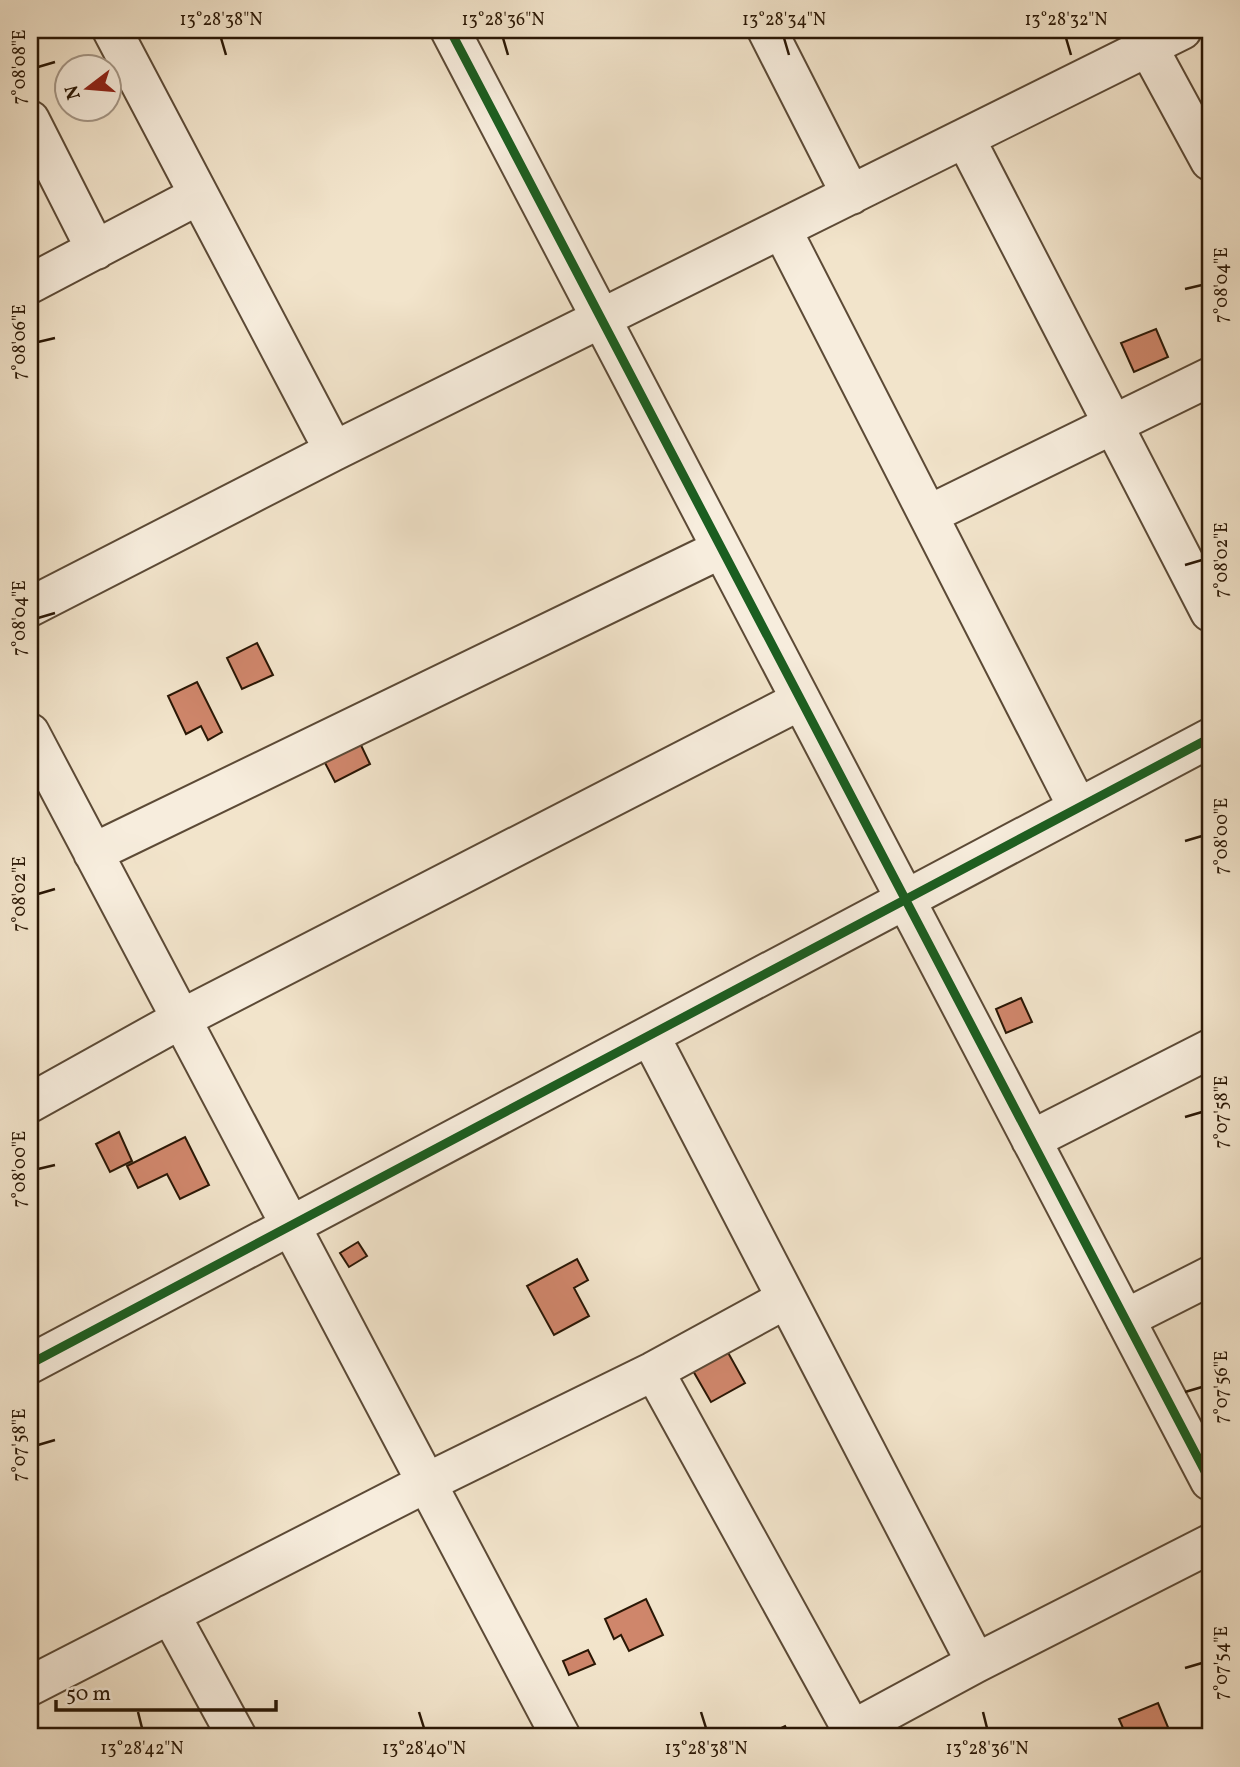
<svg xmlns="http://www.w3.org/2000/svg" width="1240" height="1767" font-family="Vollkorn,serif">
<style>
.building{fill:#cf866b;stroke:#2a1705;stroke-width:2}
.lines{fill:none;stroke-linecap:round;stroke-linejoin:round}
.minor-casing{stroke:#5c4a36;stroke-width:42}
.minor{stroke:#f7eddd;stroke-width:38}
.cycleway-casing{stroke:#f7eddd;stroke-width:13}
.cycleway{stroke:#1b5e20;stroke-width:9}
.ticks{fill:none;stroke:#2a1705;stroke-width:2.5}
.neatline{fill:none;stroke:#2a1705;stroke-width:2.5}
.ticks-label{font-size:18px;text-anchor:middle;fill:#2a1705}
</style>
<rect width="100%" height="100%" fill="#f2e4cb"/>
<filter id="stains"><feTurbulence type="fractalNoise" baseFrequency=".00286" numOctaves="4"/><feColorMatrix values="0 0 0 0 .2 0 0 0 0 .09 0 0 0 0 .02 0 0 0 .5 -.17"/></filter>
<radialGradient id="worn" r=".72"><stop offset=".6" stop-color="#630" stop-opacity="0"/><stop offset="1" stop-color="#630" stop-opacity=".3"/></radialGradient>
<path class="building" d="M1156,329L1168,357L1134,372L1121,343Z
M257,643L273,675L242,689L227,658Z
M197,682L222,732L208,740L201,726L186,734L168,696Z
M359,741L370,764L335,782L323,759Z
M1021,998L1032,1022L1006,1033L996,1009Z
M119,1132L132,1161L110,1172L96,1144Z
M185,1137L209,1185L180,1199L167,1174L138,1188L127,1166Z
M358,1242L367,1256L349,1267L340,1253Z
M577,1259L588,1280L574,1288L589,1316L554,1335L527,1286Z
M726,1349L745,1383L711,1402L692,1369Z
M646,1599L663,1635L629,1651L621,1635L614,1639L605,1619Z
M588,1650L595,1664L569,1675L563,1661Z
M1158,1703L1172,1737H1127L1119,1719Z
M785,1726L790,1737H762Z"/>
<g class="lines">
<g class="minor-casing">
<path id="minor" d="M112,30L334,451
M450,30L1210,1481
M767,30L851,195
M1148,47L1210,161
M30,120L96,250
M965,138L1210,612
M782,230L1078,808
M30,284L199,195
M928,515L1210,377
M30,607L334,451L1182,30
M30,733L561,1737
M93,853L721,549
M650,1036L976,1663
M30,1103L181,1019L801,700
M1031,1140L1210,1049
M1125,1319L1210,1276
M30,1364L1210,738
M654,1371L856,1737
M170,1614L237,1737
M30,1686L426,1483L654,1371L786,1299
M852,1730L976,1663L1210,1544"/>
</g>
<use href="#minor" class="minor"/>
<g class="cycleway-casing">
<path id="cycleway" d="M450,30L1210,1481
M30,1364L1210,738"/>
</g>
<use href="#cycleway" class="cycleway"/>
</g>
<path class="ticks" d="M221,38L226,55M503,38L508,55M784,38L789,55M1066,38L1071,55M38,67L55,62M1185,289L1202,285M38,342L55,338M1185,565L1202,560M38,618L55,613M1185,841L1202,836M38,894L55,889M1185,1117L1202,1112M38,1169L55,1165M1185,1392L1202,1387M38,1445L55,1440M1185,1668L1202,1663M138,1712L142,1728M419,1712L424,1728M701,1712L706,1728M983,1712L987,1728"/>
<rect width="1240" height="1767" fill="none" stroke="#f2e4cb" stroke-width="77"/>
<g transform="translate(88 88) rotate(254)"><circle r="33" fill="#f7eddd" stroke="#a59787" stroke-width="2"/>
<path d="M0-5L12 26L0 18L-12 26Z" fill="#8f2418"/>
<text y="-10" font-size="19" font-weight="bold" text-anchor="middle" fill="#2a1705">N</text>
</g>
<path d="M56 1700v10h220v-10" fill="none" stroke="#2a1705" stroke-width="3.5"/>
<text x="66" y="1700" font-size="21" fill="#2a1705" stroke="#f7eddd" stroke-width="5" paint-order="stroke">50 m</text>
<rect x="38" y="38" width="1164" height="1690" class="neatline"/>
<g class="ticks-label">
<text x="221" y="25">13°28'38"N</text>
<text x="503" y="25">13°28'36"N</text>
<text x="784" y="25">13°28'34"N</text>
<text x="1066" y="25">13°28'32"N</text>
<text transform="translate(19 67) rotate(-90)" y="6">7°08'08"E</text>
<text transform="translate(1221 285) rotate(-90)" y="6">7°08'04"E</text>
<text transform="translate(19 342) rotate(-90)" y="6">7°08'06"E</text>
<text transform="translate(1221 560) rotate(-90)" y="6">7°08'02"E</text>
<text transform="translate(19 618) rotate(-90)" y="6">7°08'04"E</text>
<text transform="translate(1221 836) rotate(-90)" y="6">7°08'00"E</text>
<text transform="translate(19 894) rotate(-90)" y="6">7°08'02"E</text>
<text transform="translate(1221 1112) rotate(-90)" y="6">7°07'58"E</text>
<text transform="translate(19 1169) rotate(-90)" y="6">7°08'00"E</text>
<text transform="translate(1221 1387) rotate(-90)" y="6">7°07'56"E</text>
<text transform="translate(19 1445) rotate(-90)" y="6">7°07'58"E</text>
<text transform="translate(1221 1663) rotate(-90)" y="6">7°07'54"E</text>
<text x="142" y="1754">13°28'42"N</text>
<text x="424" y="1754">13°28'40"N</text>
<text x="706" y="1754">13°28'38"N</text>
<text x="987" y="1754">13°28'36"N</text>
</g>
<rect width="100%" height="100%" filter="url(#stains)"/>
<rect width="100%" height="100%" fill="url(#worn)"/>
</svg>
